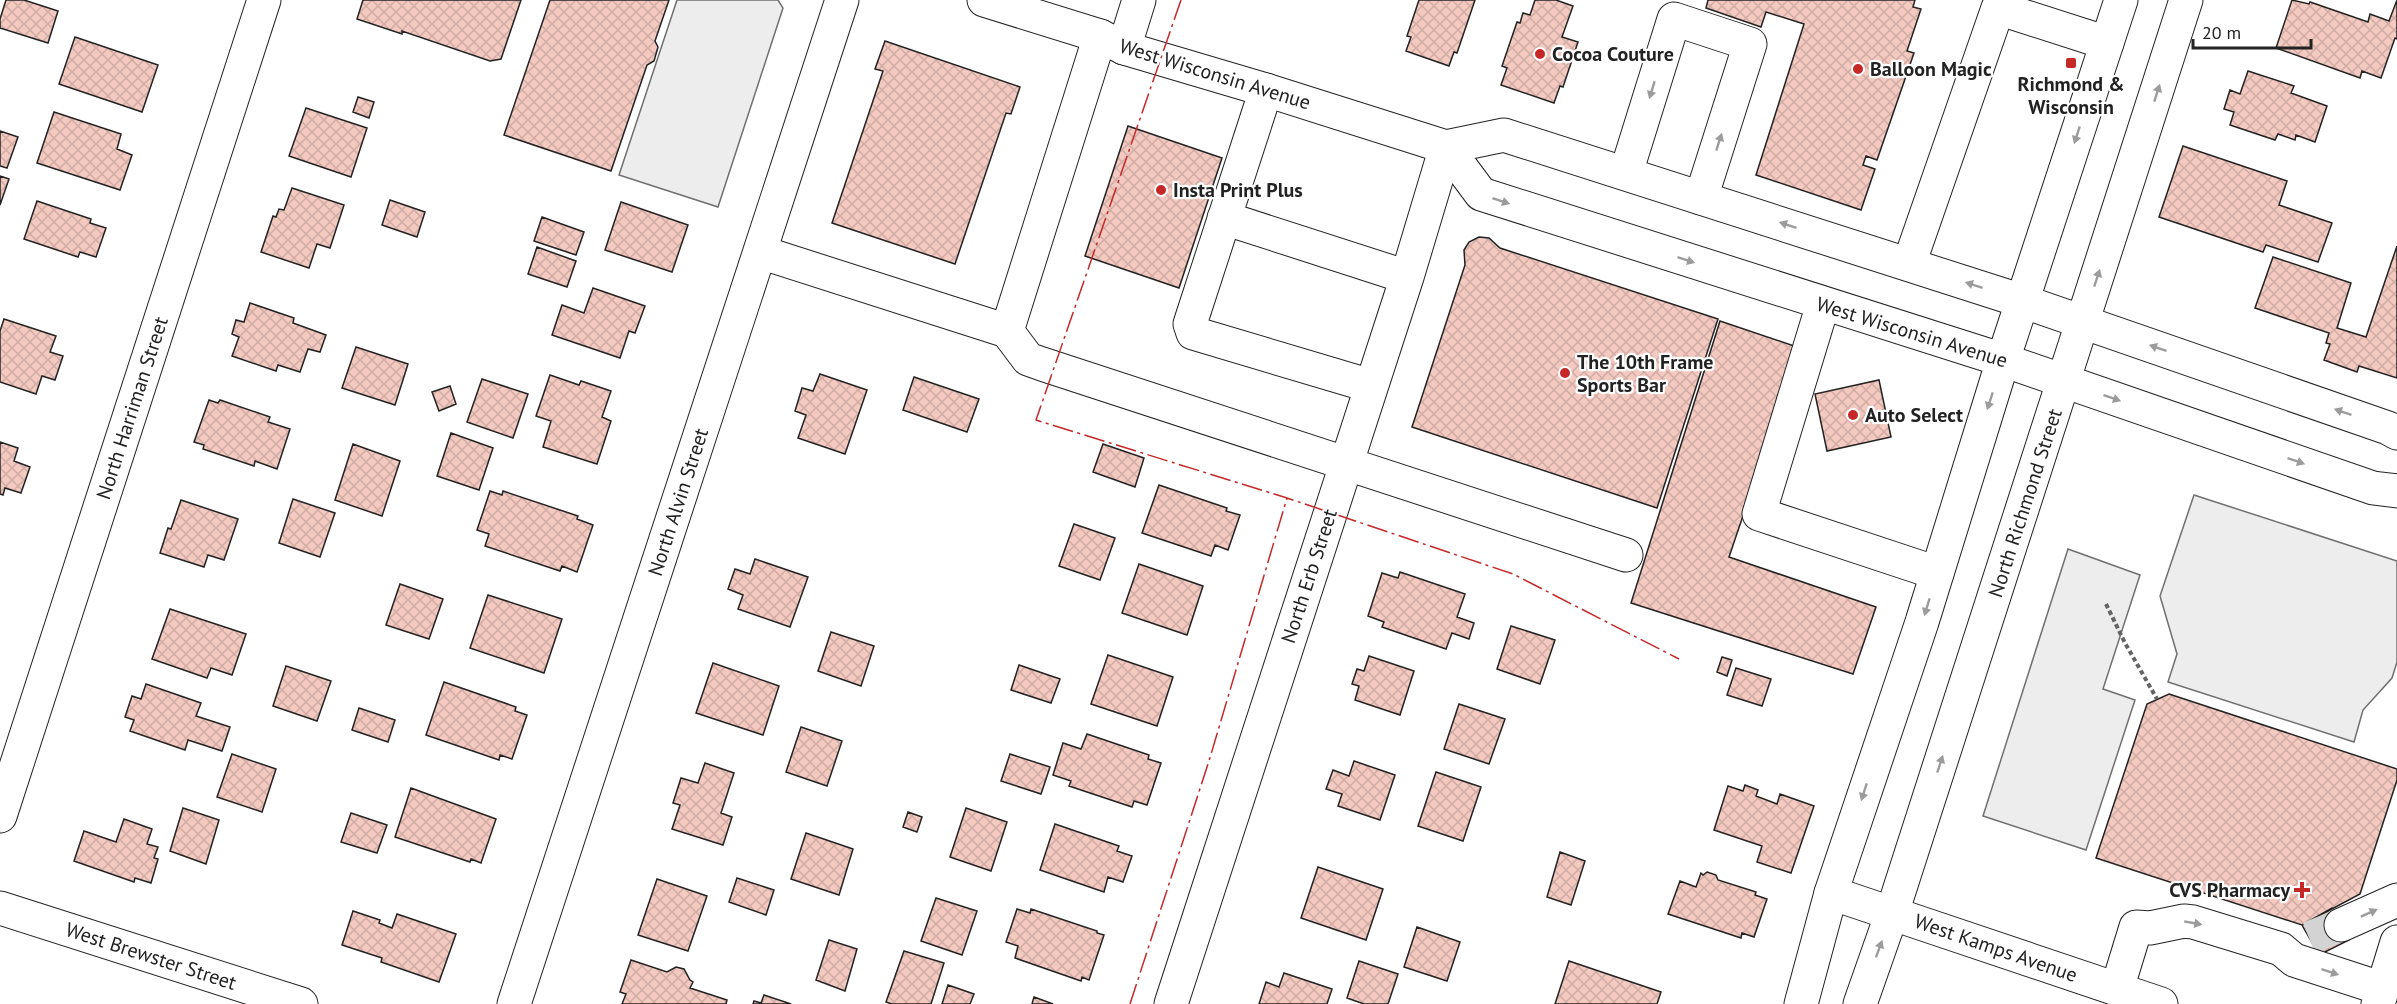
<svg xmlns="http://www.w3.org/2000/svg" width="2397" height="1004" font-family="'PT Sans',sans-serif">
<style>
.parking{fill:#ededed;stroke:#6f6f6f;stroke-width:1.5}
.building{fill:url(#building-cross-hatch);stroke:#222;stroke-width:1.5}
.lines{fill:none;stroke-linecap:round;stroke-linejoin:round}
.minor-tunnel{stroke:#d3d3d3;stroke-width:33;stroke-dasharray:33 16;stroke-linecap:butt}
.minor-casing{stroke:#222;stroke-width:35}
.major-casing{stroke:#222;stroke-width:35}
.path{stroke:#646464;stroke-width:4;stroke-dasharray:4.5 3;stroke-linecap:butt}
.minor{stroke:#fff;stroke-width:33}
.major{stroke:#fff;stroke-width:33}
.power{stroke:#c62828;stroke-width:1.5;stroke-dasharray:21 4.5 3 4.5;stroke-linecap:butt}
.oneway{fill:#9c9c9c}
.poi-dot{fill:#c62828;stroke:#fff;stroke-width:2}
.labels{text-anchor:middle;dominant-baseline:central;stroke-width:4.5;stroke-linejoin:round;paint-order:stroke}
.poi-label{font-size:20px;font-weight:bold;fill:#222;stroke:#fff;text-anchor:start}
.street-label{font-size:20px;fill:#222;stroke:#fff}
</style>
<defs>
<pattern id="building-cross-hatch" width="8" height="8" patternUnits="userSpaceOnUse" patternTransform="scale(1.5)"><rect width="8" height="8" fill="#f3c9c0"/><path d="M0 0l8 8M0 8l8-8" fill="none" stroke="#d0aca5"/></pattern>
</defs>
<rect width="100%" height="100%" fill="#fff"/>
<path class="parking" d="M677,0H778L783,8L718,207L619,175Z
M2194,495L2397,561V662L2392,678L2363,710L2354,742L2168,682L2177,654L2160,596Z
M2068,549L2140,575L2103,689L2135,700L2086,850L1983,816Z"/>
<path class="building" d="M6,0H24L58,11L48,43L0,28V19Z
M363,0H521L501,59L490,61L402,31V34L357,19Z
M550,0H669L655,41L658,47L654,61L647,65L611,171L504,135Z
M1419,0H1475L1457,53L1454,52L1449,66L1406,51L1411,37L1407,36Z
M1535,0H1556L1573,6L1562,37L1578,42L1563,87L1560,86L1554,103L1501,85L1507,68L1502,66L1517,22L1520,23L1523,13L1530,15Z
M1708,0H1915L1913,7L1921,9L1907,51L1914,53L1877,160L1866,156L1863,165L1875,169L1861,210L1756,175L1804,24L1766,12L1761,27L1706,8Z
M2292,0L2309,4L2310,2L2368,22L2370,14L2389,21L2397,0V39L2395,38L2381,78L2362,71L2360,78L2276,48Z
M75,37L158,65L142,112L59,84Z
M885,41L1020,87L1011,114L1006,113L955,264L832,223L883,71L875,69Z
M2248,71L2294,86L2291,93L2327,106L2315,142L2296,135L2295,140L2278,134L2275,140L2230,125L2234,112L2224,109L2230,90L2240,94Z
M358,97L374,102L369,118L353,112Z
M306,108L367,128L351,177L289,156Z
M54,112L121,134L117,149L132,155L120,190L37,163Z
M1128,126L1222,158L1179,288L1085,256Z
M0,131L18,137L7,168L0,166Z
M2183,146L2287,181L2279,205L2332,223L2318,262L2266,245L2263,252L2159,217Z
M0,176L9,179L0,205Z
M292,188L344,205L330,248L317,244L309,268L261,252L273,216L276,217L279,209L284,210Z
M390,200L425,212L417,237L382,225Z
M37,201L91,219L90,223L106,228L96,257L80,252L78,257L24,239Z
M621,202L688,225L672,272L605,250Z
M542,217L584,232L576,255L534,241Z
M1479,237L1489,238L1500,248L1718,319L1657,508L1412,427L1465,265L1464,250L1469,242Z
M2397,246V378L2359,366L2357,372L2324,360L2330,344L2326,343L2329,333L2255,308L2273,257L2351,283L2337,328L2366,337Z
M537,247L576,261L567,287L528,274Z
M593,288L645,306L635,333L629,331L620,358L552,335L562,305L584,313Z
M250,303L294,318L293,323L326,335L320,352L308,349L300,372L278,365L276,371L232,356L239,337L232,334L236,320L244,322Z
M4,319L56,336L50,352L63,356L55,380L42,376L36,394L0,382V331Z
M1720,321L1800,348L1729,557L1876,607L1853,674L1631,603Z
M356,347L408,364L395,405L342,388Z
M820,374L867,390L845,454L798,438L806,415L795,411L802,388L813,391Z
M550,375L579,385L581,381L611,391L602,417L611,421L597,464L543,447L551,421L536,416Z
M914,377L979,399L967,432L903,410Z
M482,379L528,394L513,438L467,422Z
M1879,380L1891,437L1827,451L1815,394Z
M450,386L456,404L439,411L432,392Z
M209,400L218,403L220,400L270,417L268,422L290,429L277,469L255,461L254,466L203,449L204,445L194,442Z
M451,433L493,448L479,490L437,476Z
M0,442L18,448L14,461L30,467L21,493L5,488L3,495L0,494Z
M353,444L400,461L382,516L335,500Z
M1103,444L1144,458L1135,487L1093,472Z
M1159,485L1227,508L1226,511L1240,515L1228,550L1215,545L1211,556L1142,533Z
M490,491L502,495L503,491L578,516L577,519L593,525L577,572L562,566L560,571L485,546L489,534L477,530Z
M293,499L335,513L320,557L279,543Z
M181,500L238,519L224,560L208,555L204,567L160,553L168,528L171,529Z
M1074,524L1115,538L1100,580L1059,566Z
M755,559L808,577L790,627L738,609L743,595L728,589L735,569L750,574Z
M1139,564L1203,586L1187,635L1122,613Z
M1400,572L1465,594L1457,617L1474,623L1469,639L1452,633L1446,649L1382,627L1384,622L1368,616L1382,573L1398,578Z
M400,584L443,599L429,639L386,625Z
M488,595L562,619L544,673L470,648Z
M170,609L246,634L232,675L211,668L207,678L152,659Z
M1511,626L1555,640L1540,684L1497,669Z
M831,632L874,646L861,686L818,671Z
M1108,655L1173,677L1157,726L1091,704Z
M1369,656L1414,671L1400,715L1355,700L1359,686L1352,684L1357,669L1364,671Z
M1722,657L1732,660L1727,676L1717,672Z
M713,663L779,686L763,735L696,713Z
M1019,665L1060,679L1051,703L1011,690Z
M286,666L331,681L317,721L273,706Z
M1736,668L1771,679L1762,706L1727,695Z
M444,682L516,707L515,711L527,715L512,759L500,755L499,760L426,735Z
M146,684L201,703L196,716L230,727L222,751L188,740L185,750L130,731L134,720L125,717L132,696L141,699Z
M2169,694L2397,769V780L2360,894L2302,925L2096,858L2147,704Z
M1459,704L1505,719L1489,764L1444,749Z
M359,708L395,720L388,742L352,730Z
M801,727L842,741L827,786L786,772Z
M1087,734L1149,755L1148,759L1161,763L1147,805L1134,801L1132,807L1069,786L1071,781L1053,775L1063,743L1081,749Z
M232,754L276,769L262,812L217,797Z
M1010,754L1050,767L1041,794L1001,781Z
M1354,761L1395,775L1380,820L1338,806L1342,794L1326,789L1333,770L1349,776Z
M705,763L734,773L721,813L732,817L723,845L672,829L680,805L673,803L681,778L698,783Z
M1436,772L1481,787L1463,841L1418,826Z
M1745,785L1758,790L1756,796L1777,804L1780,794L1814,806L1791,873L1757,862L1762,846L1714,830L1728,786L1743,791Z
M411,788L496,819L481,863L471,859L470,862L395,837Z
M183,808L219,820L206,864L170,851Z
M966,808L1007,822L991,871L950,857Z
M908,812L922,817L917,832L903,827Z
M351,813L387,825L377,853L341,842Z
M124,819L152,829L147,844L158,847L154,858L158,859L151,883L135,878L134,882L74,861L84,831L116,842Z
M1055,824L1119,846L1117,851L1132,856L1123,882L1108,877L1104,892L1040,870Z
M806,833L853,849L839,895L791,879Z
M1560,852L1585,861L1571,905L1547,897Z
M1318,867L1383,889L1366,940L1301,918Z
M1707,872L1716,875L1718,880L1756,892L1755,895L1767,899L1754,937L1742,933L1741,938L1668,914L1680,881L1696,887L1701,873L1703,875Z
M737,878L774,890L766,915L729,902Z
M657,879L707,896L688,951L638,935Z
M936,898L977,911L962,955L921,941Z
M2332,908L2349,940L2319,955L2302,925Z
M1017,909L1030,913L1031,909L1097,931V933L1104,935L1089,980L1082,977L1081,981L1015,958L1018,946L1006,942Z
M353,911L380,920L379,923L392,928L397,914L456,934L439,982L381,962L382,958L342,945Z
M1417,927L1460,942L1447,981L1404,967Z
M829,940L857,949L845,991L816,980Z
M904,951L944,963L931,1004H892L886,1002Z
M631,960L667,972L676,967L684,969L690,980L693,982L690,988L727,1000L726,1004H622L626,994L620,992Z
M1359,961L1398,974L1388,1004H1364L1347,998Z
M1569,961L1661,992L1657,1004H1555Z
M1284,973L1332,989L1327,1004H1259L1266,982L1279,987Z
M948,985L974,994L970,1004H942Z
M764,995L791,1004H753L754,1001L761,1003Z
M1034,997L1053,1004H1032Z"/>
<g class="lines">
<path class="minor-tunnel" d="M2309,938L2341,925"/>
<g class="minor-casing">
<path id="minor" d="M1124,48L1139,0
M1266,90L1190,324L1193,333L1371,386
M1626,173L1674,19L1750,44L1701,198
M1224,218L1407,277
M760,252L1007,331L1100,36
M1909,264L1998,8L2107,43
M1823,304L1759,514L1937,573
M1007,331L1028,359L1042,364L1626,555
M0,816L264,0
M1831,893L2161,1004
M0,908L301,1004
M2341,925L2397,900
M2117,989L2136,927L2150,928L2184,921L2193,922L2281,949L2294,960L2383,989
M514,1004L842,0
M1171,1004L1407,277L1446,147
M2378,1004L2397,942"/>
</g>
<g class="major-casing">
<path id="major" d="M984,0L1100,36L1124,48L1266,90L1446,147L1504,135L2022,301L2388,428L2397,433
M1446,147L1481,194L2003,360L2373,488L2397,491
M1801,1004L1831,893L1922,622L2003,360L2121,0
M1860,1004L1892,913L2186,0"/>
</g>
<path class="path" d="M2106,604L2125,643L2157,699"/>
<use href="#minor" class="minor"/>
<use href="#major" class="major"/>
<path class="power" d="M1181,0L1036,420L1287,498L1513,574L1679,659
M1130,1004L1209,761L1287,498"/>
</g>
<defs><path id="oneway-solid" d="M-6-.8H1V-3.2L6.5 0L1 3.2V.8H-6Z" transform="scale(1.5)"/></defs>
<g class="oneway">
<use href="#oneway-solid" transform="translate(1652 90) rotate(107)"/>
<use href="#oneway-solid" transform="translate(2157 93) rotate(-72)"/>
<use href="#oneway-solid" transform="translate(2077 135) rotate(108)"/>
<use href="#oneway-solid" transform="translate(1719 142) rotate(-72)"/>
<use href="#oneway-solid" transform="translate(1501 201) rotate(18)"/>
<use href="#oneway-solid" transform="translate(1788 225) rotate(-162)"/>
<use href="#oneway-solid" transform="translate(1686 260) rotate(18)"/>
<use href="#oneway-solid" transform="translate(2097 278) rotate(-72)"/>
<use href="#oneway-solid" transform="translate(1974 285) rotate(-162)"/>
<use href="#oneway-solid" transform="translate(2158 348) rotate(-161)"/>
<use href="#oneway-solid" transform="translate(2112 398) rotate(19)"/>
<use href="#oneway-solid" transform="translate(1990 401) rotate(108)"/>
<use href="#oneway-solid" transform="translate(2343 412) rotate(-161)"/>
<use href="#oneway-solid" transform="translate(2296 461) rotate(19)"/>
<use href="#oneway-solid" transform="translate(1927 607) rotate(107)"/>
<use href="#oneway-solid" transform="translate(1940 764) rotate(-72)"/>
<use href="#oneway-solid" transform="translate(1864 792) rotate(108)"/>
<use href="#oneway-solid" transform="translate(2369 913) rotate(-24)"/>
<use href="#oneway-solid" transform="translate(2193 923) rotate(10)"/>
<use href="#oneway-solid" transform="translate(1879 949) rotate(-70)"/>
<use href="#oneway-solid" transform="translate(2330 972) rotate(18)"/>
</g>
<g class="poi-dot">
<circle cx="1540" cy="54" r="6"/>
<rect x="2065" y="57" width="12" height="12" rx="3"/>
<circle cx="1858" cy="69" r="6"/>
<circle cx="1161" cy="190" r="6"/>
<circle cx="1565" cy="373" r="6"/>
<circle cx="1853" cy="415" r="6"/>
<path d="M2299 881h6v6h6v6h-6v6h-6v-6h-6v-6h6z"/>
</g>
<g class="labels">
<g class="poi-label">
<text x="1552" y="54">Cocoa Couture</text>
<text x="1870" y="69">Balloon Magic</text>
<text x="2071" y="84" text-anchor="middle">Richmond &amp;<tspan x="2071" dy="23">Wisconsin</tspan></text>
<text x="1173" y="190">Insta Print Plus</text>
<text x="1577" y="362">The 10th Frame<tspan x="1577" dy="23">Sports Bar</tspan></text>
<text x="1865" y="415">Auto Select</text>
<text x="2290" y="890" text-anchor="end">CVS Pharmacy</text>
</g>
<g class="street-label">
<text transform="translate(1215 74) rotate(17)">West Wisconsin Avenue</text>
<text transform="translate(1912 332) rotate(17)">West Wisconsin Avenue</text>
<text transform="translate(132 408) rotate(-72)">North Harriman Street</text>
<text transform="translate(678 502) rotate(-72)">North Alvin Street</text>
<text transform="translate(2025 503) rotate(-72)">North Richmond Street</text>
<text transform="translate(1309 576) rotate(-72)">North Erb Street</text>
<text transform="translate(1996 948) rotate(19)">West Kamps Avenue</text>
<text transform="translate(151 956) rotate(18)">West Brewster Street</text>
</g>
</g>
<path d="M2193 39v9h118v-9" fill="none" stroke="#222222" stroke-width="3"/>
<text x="2202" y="39" font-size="18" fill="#222222" stroke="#ffffff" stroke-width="4.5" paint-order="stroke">20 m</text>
</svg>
